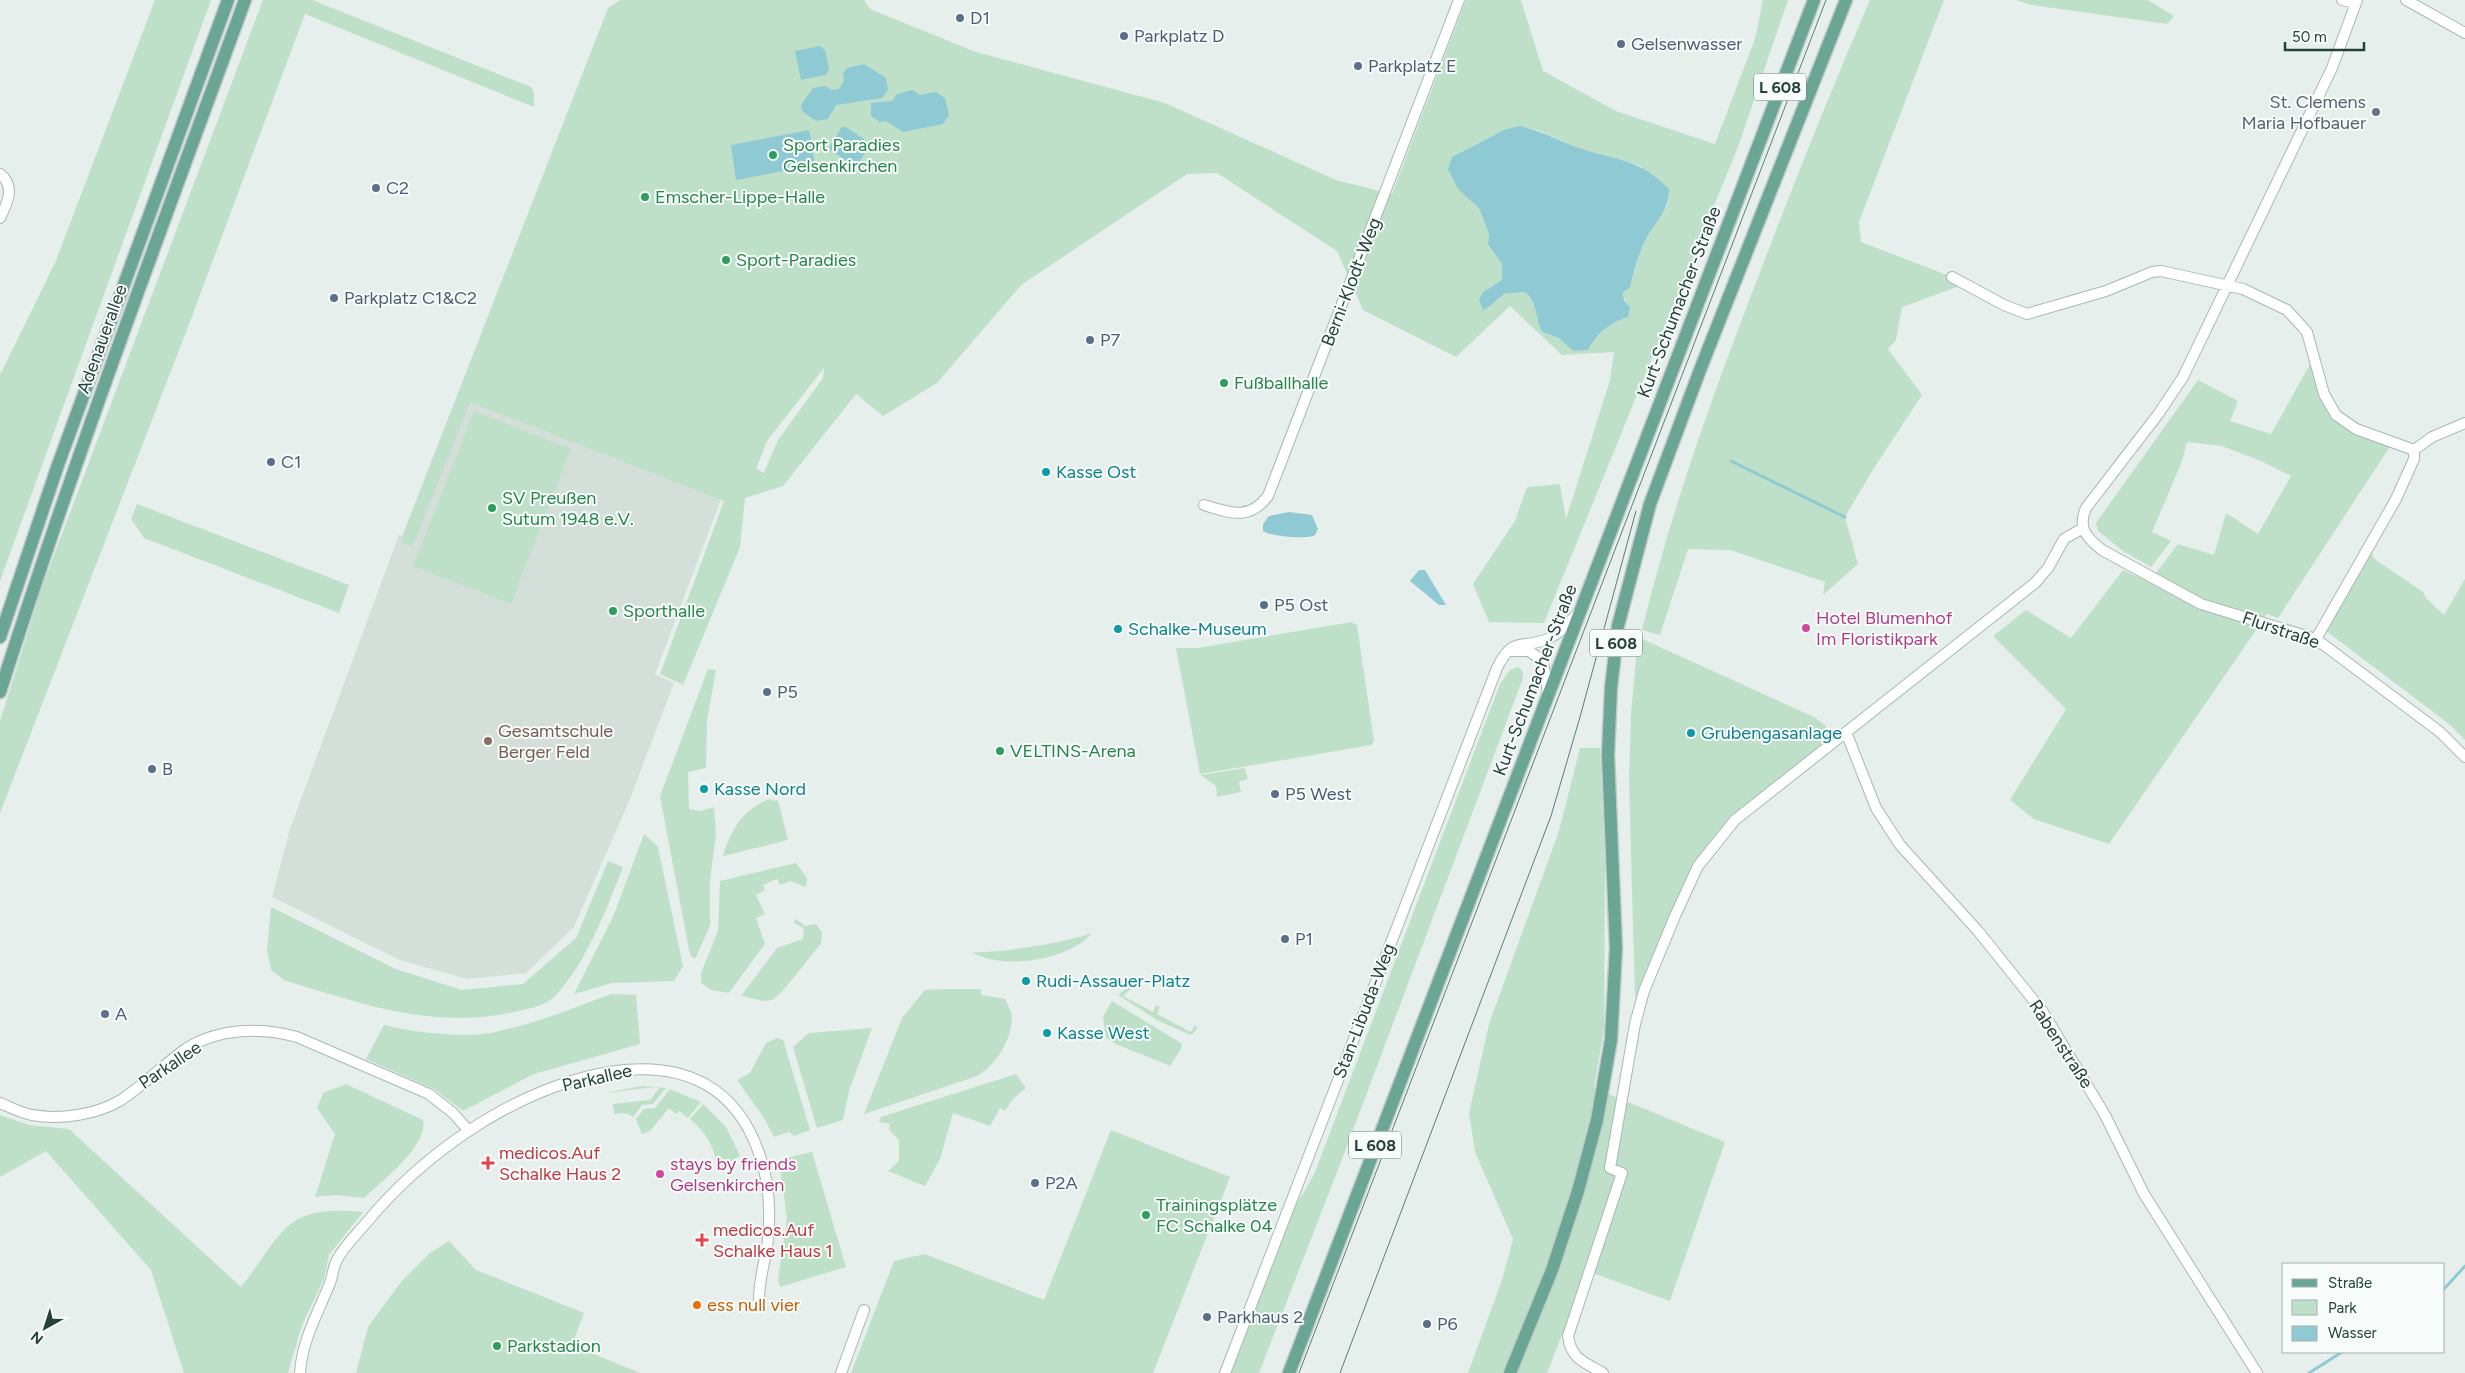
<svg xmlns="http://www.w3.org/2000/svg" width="2465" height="1373" font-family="Figtree,sans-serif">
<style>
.built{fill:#d4dfda}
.green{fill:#bfe0c8;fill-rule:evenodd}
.water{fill:#8ec9d4}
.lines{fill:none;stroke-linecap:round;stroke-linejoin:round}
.stream{stroke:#8ec9d4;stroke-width:3}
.minor-casing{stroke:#a8b8b2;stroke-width:12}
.major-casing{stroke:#c2cac8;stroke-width:15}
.minor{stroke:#fff;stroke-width:10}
.major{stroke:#6aa596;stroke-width:12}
.tram{stroke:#5f7d75;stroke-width:1}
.service-dot{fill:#5c6f8a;stroke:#f7fbf9;stroke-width:2}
.worship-dot{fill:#6b7280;stroke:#f7fbf9;stroke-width:2}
.leisure-dot{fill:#2e9e5b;stroke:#f7fbf9;stroke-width:2}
.culture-dot{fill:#0f9aa8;stroke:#f7fbf9;stroke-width:2}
.hotel-dot{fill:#d1479c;stroke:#f7fbf9;stroke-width:2}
.education-dot{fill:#8d6e63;stroke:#f7fbf9;stroke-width:2}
.health-dot{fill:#e0444e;stroke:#f7fbf9;stroke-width:2}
.food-dot{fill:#e8710a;stroke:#f7fbf9;stroke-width:2}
.labels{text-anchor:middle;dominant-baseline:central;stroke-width:4;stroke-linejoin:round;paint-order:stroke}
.shield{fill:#f7fbf9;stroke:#637a73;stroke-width:1}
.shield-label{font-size:16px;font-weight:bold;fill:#24423a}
.service-label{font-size:18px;fill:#4e5e75;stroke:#f7fbf9;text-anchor:start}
.worship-label{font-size:18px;fill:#5b616d;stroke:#f7fbf9;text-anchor:end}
.leisure-label{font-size:18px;fill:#27864d;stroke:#f7fbf9;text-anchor:start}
.street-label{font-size:18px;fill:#24423a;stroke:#f7fbf9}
.culture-label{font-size:18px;fill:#0d838f;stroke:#f7fbf9;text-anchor:start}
.hotel-label{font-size:18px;fill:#b23c85;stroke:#f7fbf9;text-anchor:start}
.education-label{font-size:18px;fill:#785e54;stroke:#f7fbf9;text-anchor:start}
.health-label{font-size:18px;fill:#be3a42;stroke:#f7fbf9;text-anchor:start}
.food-label{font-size:18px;fill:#c56008;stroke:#f7fbf9;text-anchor:start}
</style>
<rect width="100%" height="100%" fill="#e6efeb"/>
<path class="built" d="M470,395L723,494L655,674L674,683L630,799L574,927L526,973L467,979L400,960L272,897L290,829L399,535L412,538Z"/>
<path class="green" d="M155,0H211L0,581V375L55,263Z
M263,0H312L531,87L534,92V107L305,14L188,327L0,813V721L42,587Z
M620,0H864L870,9L976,52L1165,103L1336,180L1392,194L1466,0H1521L1543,71L1616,111L1715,144L1755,39L1763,0H1788L1738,147L1544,623L1489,622L1473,584L1515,521L1527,487L1560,484L1566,519L1610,380L1614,352L1562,355L1510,306L1456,357L1363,310L1337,251L1217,173L1187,174L1021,285L937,383L883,416L856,394L783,486L745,498L740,547L683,685L660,674L724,501L470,402L413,546L400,542L608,8ZM1520,126L1537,130L1581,149L1641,166L1668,204L1647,237L1639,254L1630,288L1623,292L1628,317C1608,324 1599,333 1588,350L1573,351L1559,338L1542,332C1535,318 1538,303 1525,292L1504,294L1490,306L1483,292L1502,280V264L1488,246L1489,234L1479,208L1452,157L1506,129ZM824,368L823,378L778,440L764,473L756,469L767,441Z
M1870,0H1944L1859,222L1861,242L1968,283L1902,307L1896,340L1888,349L1922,395L1874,468L1845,517L1858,564L1823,595L1825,582L1730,550L1688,549L1660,635L1642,630C1672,506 1716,386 1762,267C1796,177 1832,88 1870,0Z
M2016,0H2148L2174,16L2167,24L2032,5Z
M2313,359L2326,405L2391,445L2278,618L2267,614L2109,844L2034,819L2010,800L2066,709L1993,636L2026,610L2071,638L2123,570L2149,582L2178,544L2214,555L2226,513L2258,534L2291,476L2261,461L2222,446L2187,442L2181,464L2152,532L2171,541L2151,567L2123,551L2098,531L2096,523L2198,380L2238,401L2230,421L2271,434Z
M474,411L571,449L511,604L413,566Z
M137,504L349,585L339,613L144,538L131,519Z
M2372,552L2373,558L2423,592L2426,598L2444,615L2465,579V740L2449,724L2325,630Z
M1351,622L1357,625L1374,741L1371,745L1200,774L1176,648H1198Z
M1638,637L1814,717L1825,725L1829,733L1827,741L1751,801L1724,827L1653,958L1635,998L1629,781L1631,714Z
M1519,667L1523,672V678L1344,1154L1259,1373H1226L1288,1214L1304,1192L1315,1172L1500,684L1510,670Z
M708,669L716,670L707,721L706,768L688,772L689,809L700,811L714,807L716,833L710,881V926L695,959L691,956L689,950L660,796Z
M1580,748H1600L1605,868L1604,1029L1594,1088L1725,1142L1670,1301L1587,1271L1547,1373H1468L1502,1280L1513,1239L1475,1152L1469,1113L1489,1024L1559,831Z
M1245,768L1248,779L1239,782L1241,792L1217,797L1216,786L1201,775Z
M770,799L773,801L778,800L788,840L723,856C731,829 744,808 770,799Z
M644,834L658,847L683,966L674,981L612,983L574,994L613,917Z
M608,861L623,867C607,908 586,963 556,995C547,1005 530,1009 518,1011C437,1031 361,1004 284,980L271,970L267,950L271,907L396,969L462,990L523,984L576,938Z
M796,863L807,878L806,887L790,881L780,885L777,879L763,885L765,890L756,895L765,914L756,918L765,944L729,993L711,990L701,983V973L718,931L720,881Z
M796,919L805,926L816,924L822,932L821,944C810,955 781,997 772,1000C763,1003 750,997 741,996L777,948L803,939L804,929L794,922Z
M1092,933C1070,960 1002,971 972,952C997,954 1068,942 1092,933Z
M1128,987L1131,989L1123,996L1153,1012L1156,1005L1160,1007L1157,1014L1191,1032L1195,1025L1197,1028L1195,1032L1190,1035L1157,1020L1118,995Z
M943,989H981V995L1005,999C1007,1004 1012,1012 1012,1017C1011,1041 997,1064 977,1076L864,1114L902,1018L925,990Z
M611,994L636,995L640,1044L534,1074L463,1111L434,1089L366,1059L384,1025C411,1032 463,1038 490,1033C532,1025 571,1009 611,994Z
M1112,1001L1181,1043L1182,1047L1170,1066L1116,1044L1106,1038L1103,1017Z
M872,1028L849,1091L843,1120L817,1128L793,1047L809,1033Z
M777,1038L783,1040L810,1130L794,1136L789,1132L774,1137L764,1118L737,1080L750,1073L766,1043Z
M1016,1074L1026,1088L1013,1099L1005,1111L1000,1108L990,1126L953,1113L940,1159L925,1186L888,1171L899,1161V1140L889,1130L890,1124L879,1122L881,1117Z
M346,1084L423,1120C428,1147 382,1180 364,1198L336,1195L315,1197L335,1134L317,1108L323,1093Z
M642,1086L666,1088L653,1104L642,1105L633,1117L626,1113L614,1114L613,1104L650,1100L659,1089L655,1087L605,1093Z
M670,1089L701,1102L688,1118L679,1111L676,1114L669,1108L650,1131L642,1134L636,1119L644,1109L655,1108Z
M703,1104L726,1127L740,1156L717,1170C716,1148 706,1133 690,1119Z
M0,1115L29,1125L69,1129L241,1287C284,1233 282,1204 363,1212L329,1255L324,1279L302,1325L288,1373H184L151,1270L46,1151L0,1177Z
M1111,1130L1230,1177L1153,1373H851L894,1261L925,1254L1044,1300Z
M812,1152L846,1267L780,1287L778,1279L787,1218L779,1160Z
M449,1241L476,1270L584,1313L572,1345L640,1373H356L368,1327L401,1282L430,1253Z"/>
<path class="water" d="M820,46L825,50L829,69L826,75L801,80L795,51Z
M864,64L886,78L888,90L882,98L836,105L828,119L816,121L802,111L801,105L813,88L825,86L832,90L839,89L844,81L843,73L847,68Z
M912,90L920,95L936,92L945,98L949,115L943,124L903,132L886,121L880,122L871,116V103L892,101L897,94Z
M1520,126C1542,131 1561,142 1582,149C1619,161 1640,159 1669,189C1668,213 1657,219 1646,239C1638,254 1634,271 1630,288L1623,292L1624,301L1630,307L1628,317C1608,324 1599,332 1588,350L1573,351L1559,338L1542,332C1535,318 1538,303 1525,292L1504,294L1490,306L1483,310L1479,300L1483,292L1502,280V264L1488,245L1489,234L1479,208L1458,189L1448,169L1452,157L1506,129Z
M842,127H846L868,142L869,146L858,164L853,165L830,150V146Z
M809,130L815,165L736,180L731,145Z
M1289,512L1312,515L1318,529L1315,535C1307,540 1270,536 1263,531V524L1269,516Z
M1419,570H1425L1446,605H1439L1410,581Z"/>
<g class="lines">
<path class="stream" d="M1731,461L1845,517
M2444,1289L2465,1266
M2309,1373L2342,1352"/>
<g class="minor-casing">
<path id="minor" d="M2342,0L2356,3
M2357,0L2332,68L2183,377L2159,413L2086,508C2077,528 2087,538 2102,550L2201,604L2316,639L2440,732L2465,757
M2406,0L2465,33
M0,174C16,186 7,204 0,218
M1952,277L2004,305L2027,314L2106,291L2152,272L2161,271L2243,289L2287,310L2307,332L2324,394L2336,415L2356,429L2414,450
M1204,505C1230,513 1249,521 1268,496L1459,0
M2316,639L2396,499L2414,459V450L2432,437L2465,423
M1510,651H1529L1543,661L1548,694
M1846,732L1876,808L1900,845L1978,931L2043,1012L2105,1115L2144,1194L2257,1373
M0,1103C10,1107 21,1113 32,1115C60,1120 96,1115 121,1100C144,1085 164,1064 187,1048C219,1028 262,1027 297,1037L429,1094L453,1113L469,1131
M300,1373C302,1340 318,1313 330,1283C333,1275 333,1267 337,1260C344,1246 357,1234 367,1222C395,1188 430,1157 467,1132C554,1073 712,1018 759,1153C770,1183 771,1217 767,1248C764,1265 759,1280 759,1299
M841,1373L864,1310
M1225,1373L1497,668C1514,634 1521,650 1548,639C1560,633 1569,623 1578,613
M1603,1373C1584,1362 1571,1359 1568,1336L1622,1173L1610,1168L1635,1024L1644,991L1675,916L1698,866L1735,820L2035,583L2048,568L2064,539L2083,528"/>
</g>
<g class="major-casing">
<path id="major" d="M0,637L58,465L228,0
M0,692C74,459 161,230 245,0
M1289,1373L1814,0
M1510,1373L1552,1270L1578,1191L1597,1120L1611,1040L1616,948L1608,755L1611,688L1618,626L1650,504L1700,370L1846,0"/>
</g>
<use href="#minor" class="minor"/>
<use href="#major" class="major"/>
<path class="tram" d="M1299,1373L1826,0
M1340,1373L1551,816L1580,717L1636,511"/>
</g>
<g class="service-dot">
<circle cx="960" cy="18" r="5"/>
<circle cx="1124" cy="36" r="5"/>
<circle cx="1621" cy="44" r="5"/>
<circle cx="1358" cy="66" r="5"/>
<circle cx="376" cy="188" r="5"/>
<circle cx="334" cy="298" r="5"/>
<circle cx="1090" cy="340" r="5"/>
<circle cx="271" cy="462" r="5"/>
<circle cx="1264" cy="605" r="5"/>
<circle cx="767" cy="692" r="5"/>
<circle cx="152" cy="769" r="5"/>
<circle cx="1275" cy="794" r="5"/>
<circle cx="1285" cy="939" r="5"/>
<circle cx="105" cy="1014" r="5"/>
<circle cx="1035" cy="1183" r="5"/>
<circle cx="1207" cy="1317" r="5"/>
<circle cx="1427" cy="1324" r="5"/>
</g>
<circle class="worship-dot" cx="2376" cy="112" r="5"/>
<g class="leisure-dot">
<circle cx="773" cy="155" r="5"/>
<circle cx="645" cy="197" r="5"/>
<circle cx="726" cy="260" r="5"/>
<circle cx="1224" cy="383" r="5"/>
<circle cx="492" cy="508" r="5"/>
<circle cx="613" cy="611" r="5"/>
<circle cx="1000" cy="751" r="5"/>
<circle cx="1146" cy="1215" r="5"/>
<circle cx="497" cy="1346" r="5"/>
</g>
<g class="culture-dot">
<circle cx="1046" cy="472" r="5"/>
<circle cx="1118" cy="629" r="5"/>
<circle cx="1691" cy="733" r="5"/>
<circle cx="704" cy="789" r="5"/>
<circle cx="1026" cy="981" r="5"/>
<circle cx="1047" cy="1033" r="5"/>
</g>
<g class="hotel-dot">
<circle cx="1806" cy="628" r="5"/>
<circle cx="660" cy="1174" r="5"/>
</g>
<circle class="education-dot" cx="488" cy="741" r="5"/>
<g class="health-dot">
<path d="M485.5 1155.5h5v5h5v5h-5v5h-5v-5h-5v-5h5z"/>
<path d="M699.5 1232.5h5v5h5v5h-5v5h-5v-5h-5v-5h5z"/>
</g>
<circle class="food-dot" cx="697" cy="1305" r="5"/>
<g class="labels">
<g class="shield">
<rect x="1754" y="73.5" width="52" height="27" rx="4"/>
<rect x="1590" y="629.5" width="52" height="27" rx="4"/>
<rect x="1349" y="1131.5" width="52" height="27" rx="4"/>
</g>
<g class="shield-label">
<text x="1780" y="87">L 608</text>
<text x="1616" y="643">L 608</text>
<text x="1375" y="1145">L 608</text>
</g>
<g class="service-label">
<text x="970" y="18">D1</text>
<text x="1134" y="36">Parkplatz D</text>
<text x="1631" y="44">Gelsenwasser</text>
<text x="1368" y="66">Parkplatz E</text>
<text x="386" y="188">C2</text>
<text x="344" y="298">Parkplatz C1&amp;C2</text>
<text x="1100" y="340">P7</text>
<text x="281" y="462">C1</text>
<text x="1274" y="605">P5 Ost</text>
<text x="777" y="692">P5</text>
<text x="162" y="769">B</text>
<text x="1285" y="794">P5 West</text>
<text x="1295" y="939">P1</text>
<text x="115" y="1014">A</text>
<text x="1045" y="1183">P2A</text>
<text x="1217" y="1317">Parkhaus 2</text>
<text x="1437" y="1324">P6</text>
</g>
<g class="worship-label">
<text x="2366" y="102">St. Clemens<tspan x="2366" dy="21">Maria Hofbauer</tspan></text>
</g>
<g class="leisure-label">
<text x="783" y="145">Sport Paradies<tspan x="783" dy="21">Gelsenkirchen</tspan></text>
<text x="655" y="197">Emscher-Lippe-Halle</text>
<text x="736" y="260">Sport-Paradies</text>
<text x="1234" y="383">Fußballhalle</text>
<text x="502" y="498">SV Preußen<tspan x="502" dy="21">Sutum 1948 e.V.</tspan></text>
<text x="623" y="611">Sporthalle</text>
<text x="1010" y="751">VELTINS-Arena</text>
<text x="1156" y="1205">Trainingsplätze<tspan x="1156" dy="21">FC Schalke 04</tspan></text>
<text x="507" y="1346">Parkstadion</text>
</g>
<g class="street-label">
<text transform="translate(1351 282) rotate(-69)">Berni-Klodt-Weg</text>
<text transform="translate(1679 302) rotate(-69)">Kurt-Schumacher-Straße</text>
<text transform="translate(102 339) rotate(-70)">Adenauerallee</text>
<text transform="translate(2281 630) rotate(19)">Flurstraße</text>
<text transform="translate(1535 680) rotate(-69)">Kurt-Schumacher-Straße</text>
<text transform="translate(1364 1011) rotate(-69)">Stan-Libuda-Weg</text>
<text transform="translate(2061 1044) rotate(57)">Rabenstraße</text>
<text transform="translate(170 1065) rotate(-34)">Parkallee</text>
<text transform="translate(597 1078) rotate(-13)">Parkallee</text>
</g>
<g class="culture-label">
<text x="1056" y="472">Kasse Ost</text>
<text x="1128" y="629">Schalke-Museum</text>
<text x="1701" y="733">Grubengasanlage</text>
<text x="714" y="789">Kasse Nord</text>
<text x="1036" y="981">Rudi-Assauer-Platz</text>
<text x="1057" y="1033">Kasse West</text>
</g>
<g class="hotel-label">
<text x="1816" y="618">Hotel Blumenhof<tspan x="1816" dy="21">Im Floristikpark</tspan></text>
<text x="670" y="1164">stays by friends<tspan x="670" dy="21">Gelsenkirchen</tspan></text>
</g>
<g class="education-label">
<text x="498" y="731">Gesamtschule<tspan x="498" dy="21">Berger Feld</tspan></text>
</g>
<g class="health-label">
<text x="499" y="1153">medicos.Auf<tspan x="499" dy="21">Schalke Haus 2</tspan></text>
<text x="713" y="1230">medicos.Auf<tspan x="713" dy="21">Schalke Haus 1</tspan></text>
</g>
<g class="food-label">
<text x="707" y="1305">ess null vier</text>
</g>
</g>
<rect x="2282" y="1263" width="162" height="90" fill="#f7fbf9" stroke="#a3b1ad"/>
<rect x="2292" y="1279" width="25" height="8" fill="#6aa596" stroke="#a3b1ad"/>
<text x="2328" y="1288" font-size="15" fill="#24423a">Straße</text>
<rect x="2292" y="1300" width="25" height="15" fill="#bfe0c8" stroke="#a3b1ad"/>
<text x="2328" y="1313" font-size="15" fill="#24423a">Park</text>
<rect x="2292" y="1326" width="25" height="15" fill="#8ec9d4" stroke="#a3b1ad"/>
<text x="2328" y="1338" font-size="15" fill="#24423a">Wasser</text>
<g transform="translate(45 1328) rotate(219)" stroke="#f7fbf9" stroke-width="4" paint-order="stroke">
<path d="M0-4L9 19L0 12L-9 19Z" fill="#24423a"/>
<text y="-8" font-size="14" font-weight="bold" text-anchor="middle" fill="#24423a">N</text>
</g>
<path d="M2285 42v8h79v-8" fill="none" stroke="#24423a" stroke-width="2.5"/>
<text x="2292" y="42" font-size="15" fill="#24423a" stroke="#f7fbf9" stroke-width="4" paint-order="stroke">50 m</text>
</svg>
